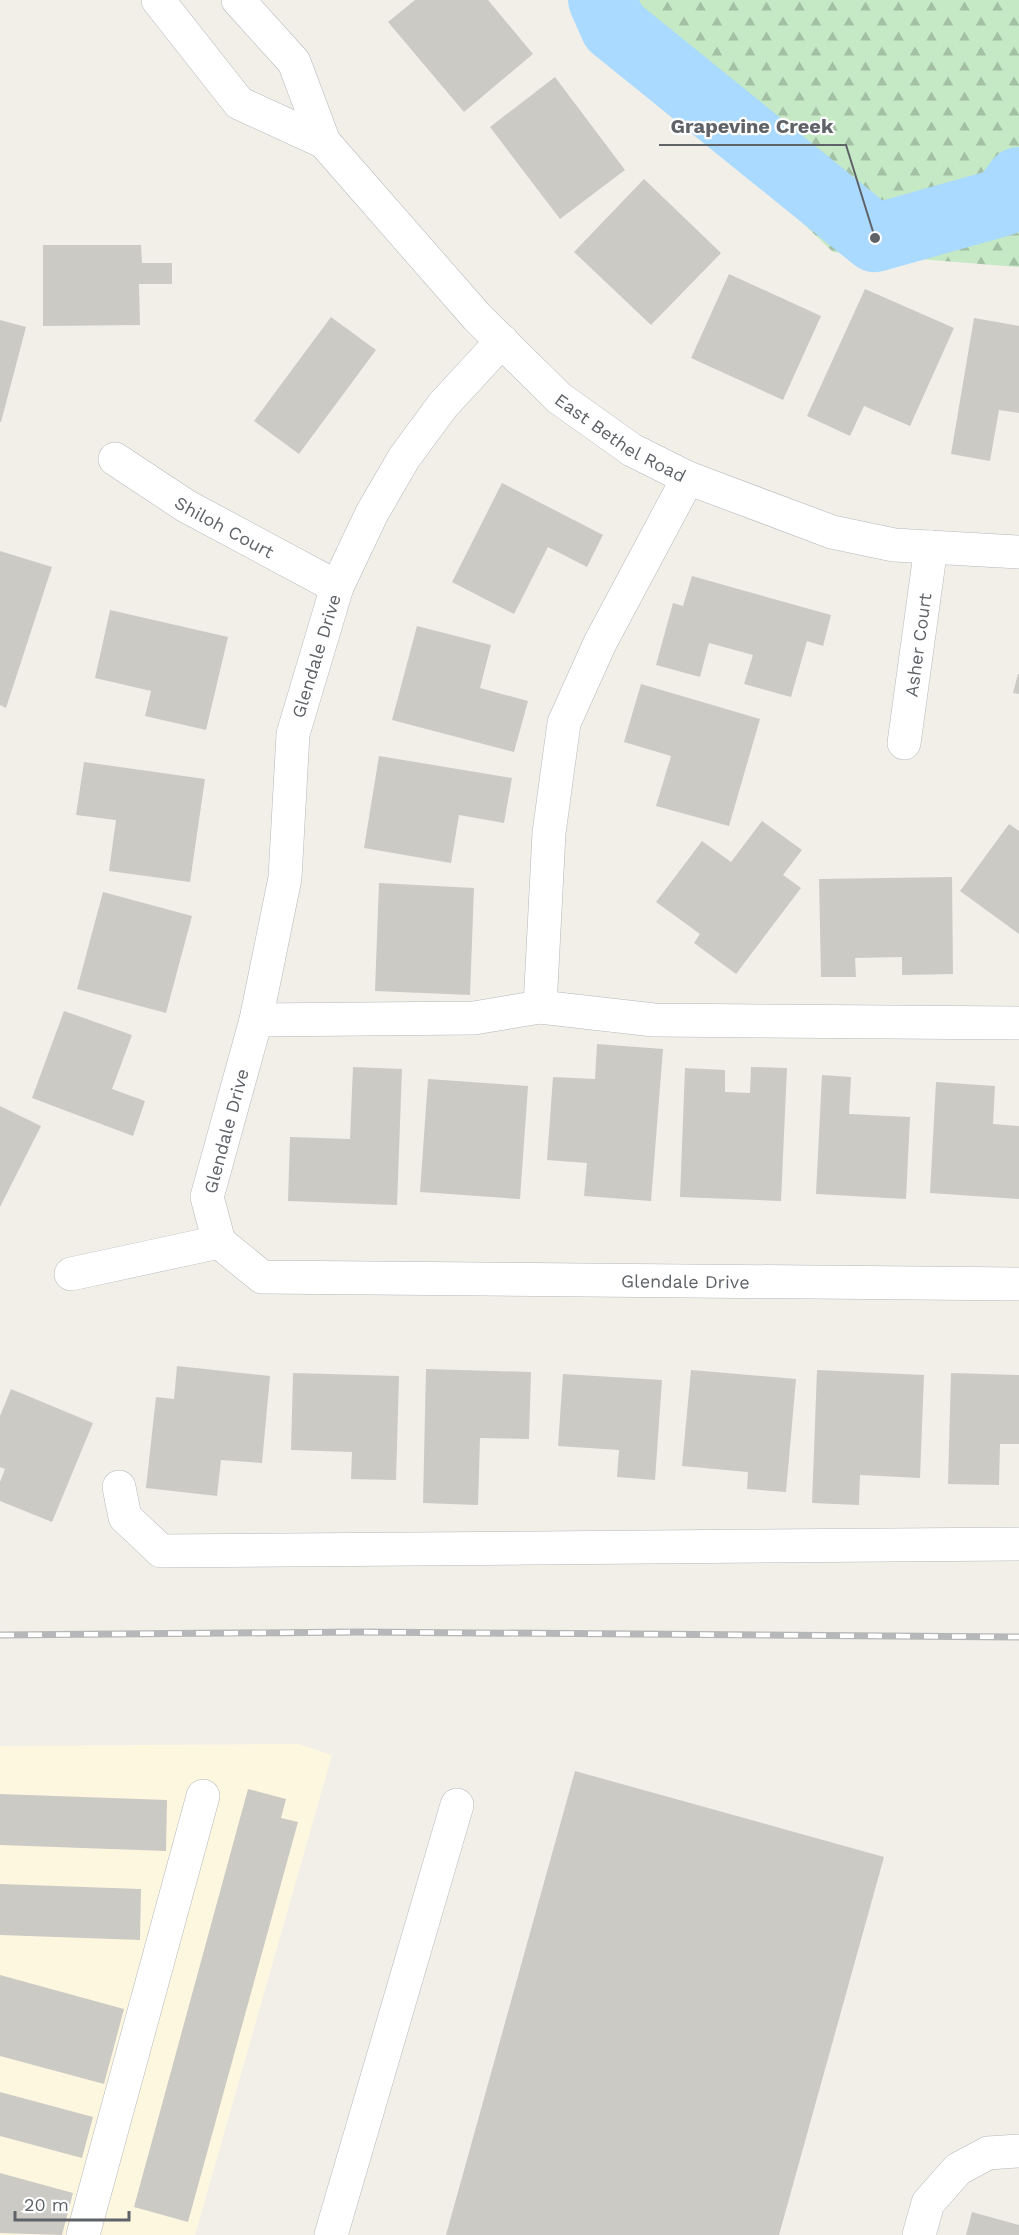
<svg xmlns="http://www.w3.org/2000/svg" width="1019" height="2235" font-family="'Work Sans',sans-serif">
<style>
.commercial{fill:#fef7e0}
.forest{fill:url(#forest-firs)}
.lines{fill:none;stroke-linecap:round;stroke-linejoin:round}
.river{stroke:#aadaff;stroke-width:68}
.building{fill:#cccac5}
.minor-casing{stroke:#b5b8bc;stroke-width:34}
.minor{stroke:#fff;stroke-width:33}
.rail-casing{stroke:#b6b7b8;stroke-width:7}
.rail{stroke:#fff;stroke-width:4.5;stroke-dasharray:14;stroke-linecap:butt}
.labels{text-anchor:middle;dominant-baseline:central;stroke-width:4.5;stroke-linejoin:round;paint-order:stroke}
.street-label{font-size:18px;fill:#5f6368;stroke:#fff}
.leader{fill:none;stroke:#5f6368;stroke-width:2}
.callout-dot{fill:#5f6368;stroke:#fff;stroke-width:2}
.callout-label{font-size:20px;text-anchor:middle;font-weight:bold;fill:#5f6368;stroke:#fff;stroke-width:4.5;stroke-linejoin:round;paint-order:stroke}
</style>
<defs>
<pattern id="forest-firs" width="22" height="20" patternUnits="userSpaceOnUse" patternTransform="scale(1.5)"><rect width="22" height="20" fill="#c5e8c5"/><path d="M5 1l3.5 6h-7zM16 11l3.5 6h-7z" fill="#a3c0a4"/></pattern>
</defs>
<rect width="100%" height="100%" fill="#f1efe8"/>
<path class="commercial" d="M298,1744L332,1755L195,2235H0V1746Z"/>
<path class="forest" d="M569,0H1019V267L833,252Z"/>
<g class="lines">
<path class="river" d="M602,0L614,27L875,238L1003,202L1019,181"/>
</g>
<path class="building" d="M415,0H488L533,54L464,112L388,22Z
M555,77L625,170L560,219L490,127Z
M644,179L721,253L651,325L574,252Z
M43,245H141L142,263H172V284H139L140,325L43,326Z
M729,274L821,316L783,400L691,358Z
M865,289L954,328L910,426L864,406L850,436L807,416Z
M331,317L376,350L299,454L254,421Z
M974,318L1019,326V413L999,410L990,461L951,454Z
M0,320L26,327L1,422H0Z
M502,483L603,535L587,567L548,547L514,614L452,582Z
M0,551L52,567L6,708L0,705Z
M692,576L831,615L823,646L807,641L791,697L744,684L753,655L709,643L700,677L656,665L673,603L683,606Z
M110,610L228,637L206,730L145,716L151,691L95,678Z
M417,626L491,645L480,688L528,701L514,752L392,720Z
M1018,674H1019V694L1013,693Z
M641,684L760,719L729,826L656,806L671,756L624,742Z
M379,756L512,778L504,823L459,815L451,863L364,848Z
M84,762L205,779L190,882L109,871L116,820L76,815Z
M762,821L802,850L783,875L801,888L736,974L694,943L700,934L656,902L702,841L731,862Z
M1009,824L1019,831V934L960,891Z
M952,877L953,974L902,975V957L855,958L856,977H821L819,879Z
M379,883L474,888L470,995L375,991Z
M103,892L192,916L166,1013L77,989Z
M64,1011L132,1035L112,1089L145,1101L133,1136L32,1098Z
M597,1044L663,1049L651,1201L584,1196L587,1163L547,1160L553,1077L595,1079Z
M353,1067L402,1069L397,1205L288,1201L290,1137L350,1139Z
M751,1067L787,1068L781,1201L680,1197L685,1068L725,1070V1092L750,1093Z
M822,1075L851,1077L849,1114L910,1117L906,1199L816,1194Z
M428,1079L528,1086L520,1199L420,1192Z
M936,1082L995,1086L993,1124L1019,1126V1199L930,1193Z
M0,1106L41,1126L0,1207Z
M177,1366L270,1376L262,1463L221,1460L217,1496L146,1488L156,1397L174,1399Z
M426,1369L531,1372L529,1439L480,1438L478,1505L423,1503Z
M691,1370L796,1379L786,1492L747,1489L748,1472L682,1466Z
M817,1370L924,1375L920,1478L860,1475L859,1505L812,1503Z
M293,1373L399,1376L396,1480L351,1479L352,1452L291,1450Z
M951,1373L1019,1375V1444H1000L999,1485L948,1484Z
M563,1374L662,1380L655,1480L617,1477L619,1450L558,1446Z
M11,1389L93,1423L52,1522L0,1501V1482L5,1469L0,1467V1416Z
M575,1771L884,1857L779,2235H446Z
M248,1789L286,1799L281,1818L298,1822L188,2222L134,2207Z
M0,1794L167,1800L166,1851L0,1845Z
M0,1884L141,1889L140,1940L0,1935Z
M0,1975L124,2009L104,2084L0,2056Z
M0,2092L93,2117L82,2158L0,2136Z
M0,2173L73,2193L62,2235L0,2233Z
M972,2212L1019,2225V2235H966Z"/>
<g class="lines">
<g class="minor-casing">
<g id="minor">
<path d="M158,0L239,103L324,142"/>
<path id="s1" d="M238,0L294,62L324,142L477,317L559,398L632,450L688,478L832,532L894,545L1019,552"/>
<path id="s2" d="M502,341L443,405L404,458L372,513L337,587L293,734L285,878L256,1020L207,1197L219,1242L262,1277L1019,1284"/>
<path id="s3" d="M115,459L186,506L337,587"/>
<path id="s4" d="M904,743L931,547"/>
<path d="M540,1007L654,1020L1019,1023"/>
<path d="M256,1020L474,1018L540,1007L549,833L564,723L600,643L688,478"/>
<path d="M71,1274L219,1242"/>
<path d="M119,1487L125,1517L161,1551L1019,1544"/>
<path d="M83,2235L203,1796"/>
<path d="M331,2235L457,1805"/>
<path d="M919,2235L928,2203L958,2169L988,2153L1019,2151"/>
</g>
</g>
<use href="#minor" class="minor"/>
<g class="rail-casing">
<path id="rail" d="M0,1635L360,1632L1019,1637"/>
</g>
<use href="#rail" class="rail"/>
</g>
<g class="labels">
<g class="street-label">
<text stroke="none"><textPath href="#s1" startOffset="590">East Bethel Road</textPath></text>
<text stroke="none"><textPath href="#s3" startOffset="129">Shiloh Court</textPath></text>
<text stroke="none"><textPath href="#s4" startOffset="99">Asher Court</textPath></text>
<text transform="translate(316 656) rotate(-73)">Glendale Drive</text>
<text transform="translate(226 1131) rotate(-75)">Glendale Drive</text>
<text stroke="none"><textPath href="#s2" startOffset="1450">Glendale Drive</textPath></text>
</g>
</g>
<path class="leader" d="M875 238L846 145H659"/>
<circle class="callout-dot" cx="875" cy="238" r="6"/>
<g class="callout-label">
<text x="752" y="133">Grapevine Creek</text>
</g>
<path d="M15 2211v9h114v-9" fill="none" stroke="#5f6368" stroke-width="3"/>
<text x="24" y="2211" font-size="18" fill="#5f6368" stroke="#ffffff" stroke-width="4.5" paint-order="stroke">20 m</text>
</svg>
